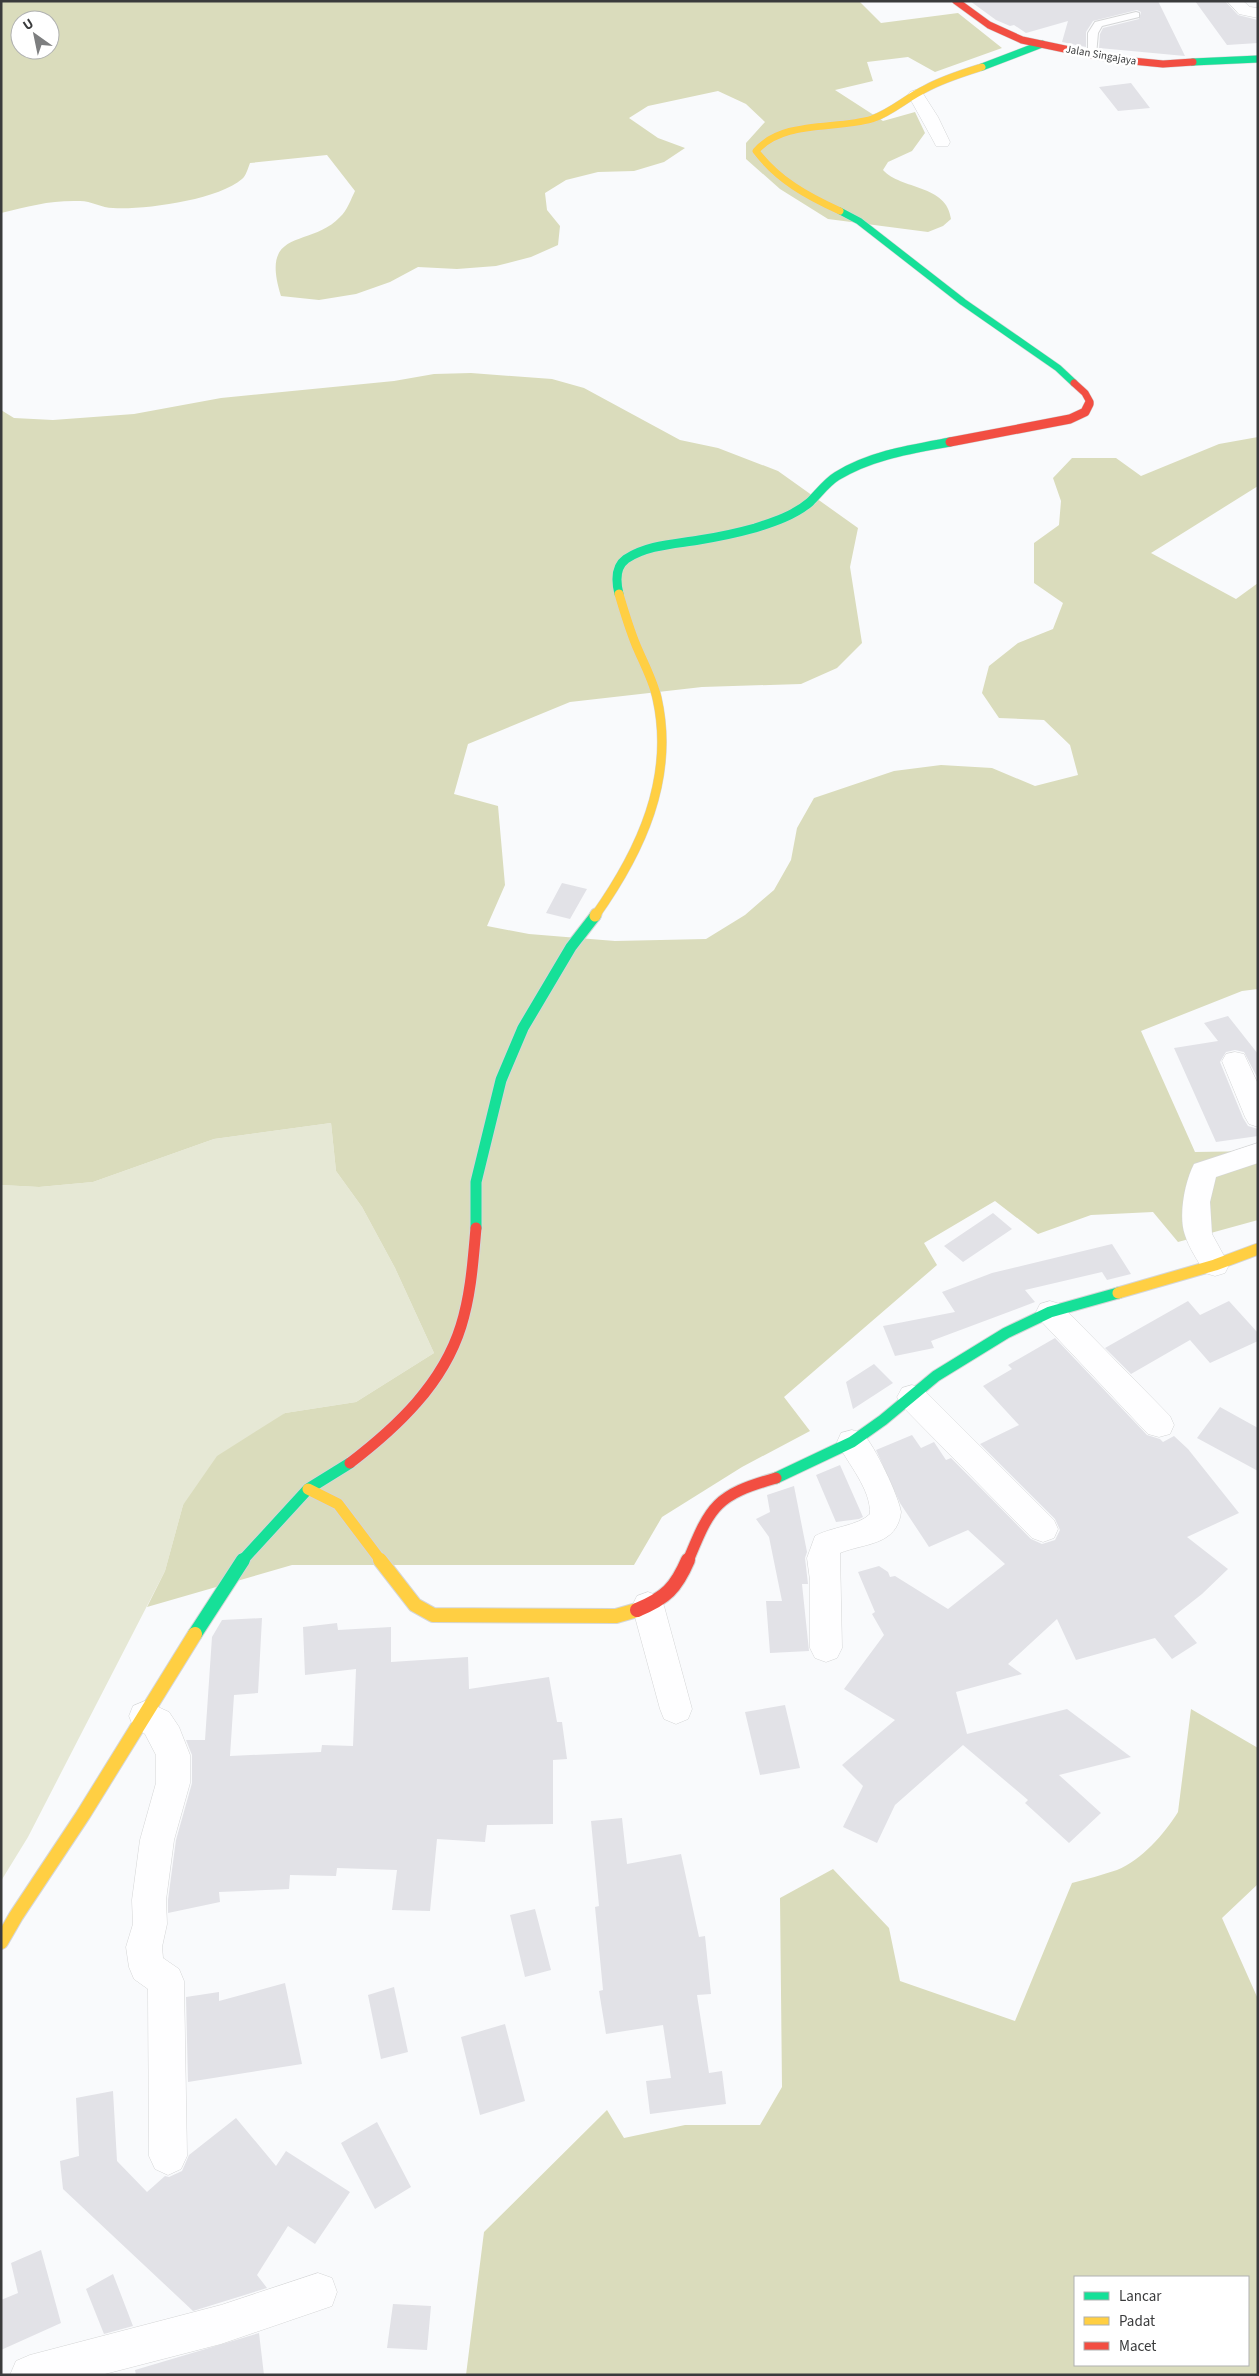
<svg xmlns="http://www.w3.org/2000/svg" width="1259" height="2376" font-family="'Source Sans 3',sans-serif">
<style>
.green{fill:#e6e8d5}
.forest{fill:#dadcbc;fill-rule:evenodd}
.building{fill:#e2e2e7}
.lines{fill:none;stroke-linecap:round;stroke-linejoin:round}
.lane-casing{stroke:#d5d6d7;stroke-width:2}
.street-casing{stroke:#d5d6d7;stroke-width:1}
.fast-far3-casing{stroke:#d5d6d7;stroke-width:8}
.fast-far2-casing{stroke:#d5d6d7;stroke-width:10}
.fast-far1-casing{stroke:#d5d6d7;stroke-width:13}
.fast-casing{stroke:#d5d6d7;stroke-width:16}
.slow-far3-casing{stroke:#d5d6d7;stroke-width:8}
.slow-far2-casing{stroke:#d5d6d7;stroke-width:10}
.slow-far1-casing{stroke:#d5d6d7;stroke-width:13}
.slow-casing{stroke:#d5d6d7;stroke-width:16}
.jam-far3-casing{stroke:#d5d6d7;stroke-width:8}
.jam-far2-casing{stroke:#d5d6d7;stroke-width:10}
.jam-far1-casing{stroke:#d5d6d7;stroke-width:13}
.jam-casing{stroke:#d5d6d7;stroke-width:16}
.lane{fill:#fefeff;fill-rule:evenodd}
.street{fill:#fefeff;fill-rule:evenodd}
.fast-far3{stroke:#16e098;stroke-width:7}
.fast-far2{stroke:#16e098;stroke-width:9}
.fast-far1{stroke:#16e098;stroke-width:11}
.fast{stroke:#16e098;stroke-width:14}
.slow-far3{stroke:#ffcf43;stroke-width:7}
.slow-far2{stroke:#ffcf43;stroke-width:9}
.slow-far1{stroke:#ffcf43;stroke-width:11}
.slow{stroke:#ffcf43;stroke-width:14}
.jam-far3{stroke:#f24e42;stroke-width:7}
.jam-far2{stroke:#f24e42;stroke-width:9}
.jam-far1{stroke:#f24e42;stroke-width:11}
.jam{stroke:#f24e42;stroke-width:14}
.labels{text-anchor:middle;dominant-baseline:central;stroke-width:5;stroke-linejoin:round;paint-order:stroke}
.far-street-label{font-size:11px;fill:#3a3b3c;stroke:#fff}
</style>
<rect width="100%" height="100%" fill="#f9fafc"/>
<path class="green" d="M331,1123L336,1171L362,1207L395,1268L434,1353L356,1402L285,1413L183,1505L165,1571L28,1837L1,1881V1185L39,1187L93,1182L214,1139Z"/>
<path class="forest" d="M1,1H859L881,23L958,13L1002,48L935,72L908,57L867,62L873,81L835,90L883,121L915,112L925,133L912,151L888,162L883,170C901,190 947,184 951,219L943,226L928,232L828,219L780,189L746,159V143L765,122L746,104L718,91L648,106L629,118L658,138L685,148L664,162L634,171L598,172L566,180L545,193L547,210L560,226L558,245L531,257L496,266L457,269L418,267L390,282L356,294L319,300L281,296C259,226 310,249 340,217C347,211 351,199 355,191L327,155L250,163C248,168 246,176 242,179C218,200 144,210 113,208C102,208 91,201 80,201C51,200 29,206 1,213ZM20,20H50V50H20Z
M471,373L552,379L584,388L680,440L718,448L778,471L858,528L850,567L862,643L837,668L801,684L702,687L570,702L468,744L454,794L498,806L505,885L487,926L529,934L615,941L706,939L745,915L774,890L791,860L797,828L814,798L894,771L941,765L992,768L1035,786L1078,775L1070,745L1044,720L999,718L982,693L989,666L1018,643L1053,629L1063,603L1034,583V543L1059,525L1061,501L1053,478L1072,458H1116L1141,476L1219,444L1258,437V486L1151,553L1236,599L1258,583V989L1242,991L1141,1031L1195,1152L1258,1151V1220L1178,1242L1153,1212L1091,1215L1038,1234L995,1201L924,1243L937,1265L784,1397L810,1431L742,1467L662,1517L634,1565H292L147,1607L165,1571L183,1505L217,1456L285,1413L356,1402L434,1353L395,1268L362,1207L336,1171L331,1123L214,1139L93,1182L39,1187L1,1185V410L14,418L53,420L134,414L221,398L394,381L434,374Z
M1191,1709L1258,1748V1884L1222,1918L1258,1999V2375H466L484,2232L607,2110L624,2138L685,2125H760L782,2087L780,1898L833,1869L889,1928L900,1981L1015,2021L1072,1883C1087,1879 1102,1875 1117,1870C1142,1860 1164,1834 1178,1812ZM1075,2277H1248V2365H1075Z"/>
<path class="building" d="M970,1H1158L1185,56L1099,48L1100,34L1103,28L1139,19L1141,12L1137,10L1093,21L1086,32V47L1062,42L1068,21L1026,33L1014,25L1010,26L996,20Z
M1195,1H1225L1238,15L1258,20V43L1227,45Z
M1131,83L1150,108L1118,111L1099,87Z
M562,883L587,889L570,919L546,913Z
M1228,1016L1258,1054V1079L1244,1052L1235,1050L1226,1052L1220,1062L1243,1118L1248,1126L1258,1129V1136L1216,1142L1174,1048L1218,1041L1204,1023Z
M993,1213L1012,1229L963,1262L944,1246Z
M1112,1244L1131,1274L1107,1280L1102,1272L1025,1290L1035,1302L931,1341L934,1348L895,1356L883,1326L955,1312L942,1292L992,1273Z
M1188,1301L1200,1315L1229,1301L1258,1333V1341L1210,1363L1190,1340L1131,1374L1105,1348Z
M1055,1338L1147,1435L1160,1439L1163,1442L1174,1436L1188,1449L1239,1513L1187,1537L1228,1569L1202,1594L1174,1616L1197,1643L1172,1659L1155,1638L1076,1660L1057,1619L1008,1664L1022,1674L956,1692L967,1734L1067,1709L1131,1757L1059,1775L1101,1813L1069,1843L1025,1803L1028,1800L963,1745L895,1805L877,1843L843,1827L863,1786L842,1765L895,1720L844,1689L884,1635L872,1614L875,1612L858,1572L879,1566L888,1572L890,1577L895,1576L948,1609L1005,1564L968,1530L929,1547L900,1503L876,1450L912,1435L921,1448L934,1442L946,1460L951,1458L1031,1539L1042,1544L1055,1540L1060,1530L1055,1519L980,1444L1019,1425L983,1386L1012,1369L1008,1365Z
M874,1364L893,1383L853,1409L846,1382Z
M1220,1407L1258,1428V1471L1197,1438Z
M840,1465L863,1517L859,1519L836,1522L816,1475Z
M794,1486L807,1552L805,1558L808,1584H802L809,1651L770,1653L766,1601H782L769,1537L756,1519L770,1512L767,1495Z
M262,1618L258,1693L234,1695L230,1756L321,1752L322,1745L353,1746L356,1669L305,1675L303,1627L337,1623L338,1630L391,1627V1662L468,1657L469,1689L549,1677L557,1722H562L567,1759L553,1760V1824L487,1825L485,1842L437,1839L430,1911L392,1910L397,1870L337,1868L336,1876L290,1875L289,1889L219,1892L220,1902L168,1913V1900L176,1840L192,1783V1755L186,1740H205L212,1637L222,1620Z
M785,1705L800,1768L760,1775L745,1712Z
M622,1818L627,1864L681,1854L699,1937L705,1936L711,1994L697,1995L709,2073L722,2071L726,2104L650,2114L646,2081L671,2078L663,2025L606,2034L599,1991L603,1990L595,1907L599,1906L591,1821Z
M535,1909L551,1970L525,1977L510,1915Z
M285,1983L302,2064L188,2082L186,1997L219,1992V2001Z
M394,1987L408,2052L381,2059L368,1995Z
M505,2024L525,2101L480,2115L461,2037Z
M113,2091L117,2161L147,2192L165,2176L169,2177L182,2171L189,2155L236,2118L276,2166L286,2151L350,2192L315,2244L288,2226L257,2275L267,2288L193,2311L63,2189L60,2161L79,2156L76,2098Z
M377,2122L411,2187L375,2209L341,2143Z
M41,2250L61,2323L1,2350V2300L18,2293L11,2263Z
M113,2274L133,2326L104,2334L86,2289Z
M393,2304L431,2306L427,2350L387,2348Z
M259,2333L264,2375H136L135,2370Z"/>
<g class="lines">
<g class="lane-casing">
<path id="lane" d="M1136,12L1139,13V17L1102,26L1098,33L1096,55L1088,57V33L1095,22Z"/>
</g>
<g class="street-casing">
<path id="street" d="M1227,1H1243L1250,7L1258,8V18L1239,14Z
M916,90L922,92L938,117L950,142L948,146H936L934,142L908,95L910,92Z
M1235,1052L1244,1054L1258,1084V1127L1249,1124L1245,1117L1222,1061L1226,1054Z
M1258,1143V1163L1216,1177L1210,1202L1212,1234L1229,1265L1225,1273L1215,1276L1205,1273C1198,1261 1189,1248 1185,1235C1178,1216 1185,1181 1194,1164Z
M1050,1301L1060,1304L1170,1416L1174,1425L1170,1434L1159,1437L1148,1434L1040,1320L1036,1312L1040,1304Z
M912,1385L922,1388L1054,1520L1058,1529L1054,1538L1043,1542L1032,1538L902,1406L897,1397L902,1388Z
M852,1430C855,1431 861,1432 863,1434C874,1444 899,1497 901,1512C897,1546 864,1543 840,1553L842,1648L837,1658L826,1662L815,1658L810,1648V1580L807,1558L815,1536C831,1527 858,1526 870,1514C871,1489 848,1464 837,1442L841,1433Z
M648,1592L659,1596L664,1606L692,1709L688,1719L676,1724L664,1719L660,1709L632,1606L637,1596Z
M145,1701L169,1712L179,1727L190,1755V1783L174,1840L166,1900L167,1924L162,1947L163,1958L179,1969L184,1981L187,2156L181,2169L168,2175L155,2169L149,2156L148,1989L134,1979L129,1967L126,1947L133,1924L132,1900L140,1840L156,1783V1755L145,1734L133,1726L129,1716L133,1706Z
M318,2273L332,2278L337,2292L332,2306L221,2344L101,2375H10L16,2361L30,2355L221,2305Z"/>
</g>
<g class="fast-far3-casing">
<path id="fast-far3" d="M1193,62L1258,59
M982,67L1042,44
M840,211L859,221L963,302L1058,368L1074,383"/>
</g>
<g class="fast-far2-casing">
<path id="fast-far2" d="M619,594C616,582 615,567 626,559C647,545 675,544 699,540C718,537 737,533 755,528C774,522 795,515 810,502C819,493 827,482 837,476C871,455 912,449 950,442"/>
</g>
<g class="fast-far1-casing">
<path id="fast-far1" d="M476,1228V1182L501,1080L523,1028L571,947L595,916
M776,1478L852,1442L883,1420L936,1376L1006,1333L1050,1312L1118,1293
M242,1561L308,1489L350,1463"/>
</g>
<g class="fast-casing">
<path id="fast" d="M195,1634L243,1560"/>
</g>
<g class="slow-far3-casing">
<path id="slow-far3" d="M840,211C807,196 778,180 756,151C783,120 835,130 872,119C892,112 906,98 925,89C943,79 963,73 982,67"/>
</g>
<g class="slow-far2-casing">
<path id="slow-far2" d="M595,916C641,851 675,778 657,698C653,680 643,662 636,645C629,628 624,611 619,594"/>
</g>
<g class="slow-far1-casing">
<path id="slow-far1" d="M595,916L596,914
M1118,1293L1215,1265L1258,1249
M308,1489L338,1504L381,1561"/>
</g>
<g class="slow-casing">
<path id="slow" d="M380,1560L415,1605L433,1615L616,1616L637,1610
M1,1942L16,1916L83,1815L195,1634"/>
</g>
<g class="jam-far3-casing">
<path id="jam-far3" d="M956,1L989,25L1022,40L1112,59L1163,64L1193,62
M1074,383L1085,393L1090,402L1089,405"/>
</g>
<g class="jam-far2-casing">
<path id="jam-far2" d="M950,442L1070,419L1085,412L1089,404"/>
</g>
<g class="jam-far1-casing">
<path id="jam-far1" d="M350,1463C397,1427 443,1384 461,1326C471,1294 473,1261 476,1228
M688,1561C711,1505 716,1495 776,1478"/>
</g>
<g class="jam-casing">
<path id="jam" d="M637,1610C666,1598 676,1588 688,1560"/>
</g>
<use href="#lane" class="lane"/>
<use href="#street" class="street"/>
<use href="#fast-far3" class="fast-far3"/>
<use href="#fast-far2" class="fast-far2"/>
<use href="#fast-far1" class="fast-far1"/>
<use href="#fast" class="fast"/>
<use href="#slow-far3" class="slow-far3"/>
<use href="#slow-far2" class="slow-far2"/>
<use href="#slow-far1" class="slow-far1"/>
<use href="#slow" class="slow"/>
<use href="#jam-far3" class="jam-far3"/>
<use href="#jam-far2" class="jam-far2"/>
<use href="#jam-far1" class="jam-far1"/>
<use href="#jam" class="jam"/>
</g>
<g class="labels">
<g class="far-street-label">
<text transform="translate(1101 55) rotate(10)">Jalan Singajaya</text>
</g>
</g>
<rect width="1259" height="2376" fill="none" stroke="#3a3b3c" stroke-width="5"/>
<rect x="1074" y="2276" width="175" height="90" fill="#ffffff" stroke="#b0b1b1"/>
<rect x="1084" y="2292" width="25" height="8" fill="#16e098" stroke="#b0b1b1"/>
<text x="1119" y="2301" font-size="15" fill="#3a3b3c">Lancar</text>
<rect x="1084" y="2317" width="25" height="8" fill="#ffcf43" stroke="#b0b1b1"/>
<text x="1119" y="2326" font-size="15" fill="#3a3b3c">Padat</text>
<rect x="1084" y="2342" width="25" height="8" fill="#f24e42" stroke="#b0b1b1"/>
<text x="1119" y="2351" font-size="15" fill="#3a3b3c">Macet</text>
<g transform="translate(35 35) rotate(327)"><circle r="24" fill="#ffffff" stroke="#b0b1b1"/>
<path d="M0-4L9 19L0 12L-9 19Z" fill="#7d7e7f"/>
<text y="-8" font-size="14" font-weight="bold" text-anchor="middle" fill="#3a3b3c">U</text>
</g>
</svg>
